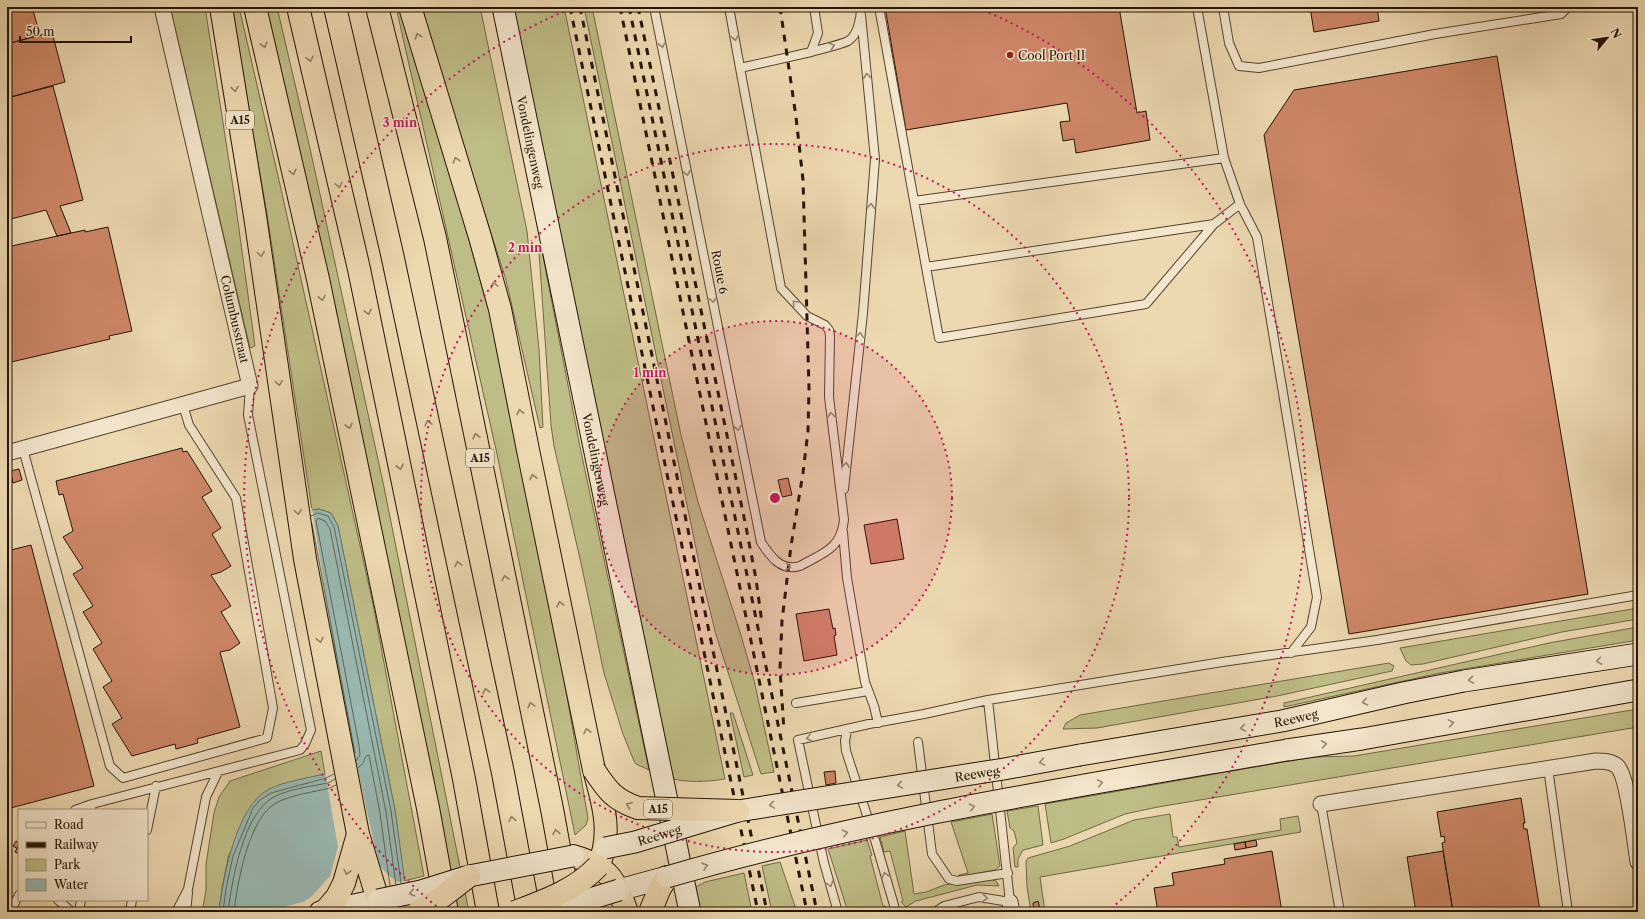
<svg xmlns="http://www.w3.org/2000/svg" width="1645" height="919" font-family="'Libre Caslon Text',serif">
<style>
.green{fill:#bfbd87;stroke:#716844}
.water{fill:#9ab9b2;stroke:#6a776b}
.pier{fill:#edd9b1}
.lines{fill:none;stroke-linecap:round;stroke-linejoin:round}
.shore{stroke:#5e6659;stroke-width:1}
.building{fill:#ce8768;stroke:#231300}
.service-casing{stroke:#56442c;stroke-width:10}
.minor-casing{stroke:#56442c;stroke-width:17}
.secondary-casing{stroke:#231300;stroke-width:23}
.motorway-casing{stroke:#231300;stroke-width:24}
.service{stroke:#f3e6cc;stroke-width:8}
.minor{stroke:#f3e6cc;stroke-width:15}
.secondary{stroke:#f3e6cc;stroke-width:21}
.motorway{stroke:#edd9b1;stroke-width:22}
.rail{stroke:#231300;stroke-width:3;stroke-dasharray:7 7;stroke-linecap:butt}
.secondary-bridge-casing{stroke:#231300;stroke-width:23;stroke-linecap:butt}
.motorway-bridge-casing{stroke:#231300;stroke-width:24;stroke-linecap:butt}
.secondary-bridge{stroke:#f3e6cc;stroke-width:21}
.motorway-bridge{stroke:#edd9b1;stroke-width:22}
.oneway{stroke:#928061}
.oneway2{stroke:#958770}
.ring{fill:none;stroke:#c2185b;stroke-width:2;stroke-dasharray:2 4}
.poi-dot{fill:#8f2418;stroke:#f3e6cc;stroke-width:1.5}
.labels{text-anchor:middle;dominant-baseline:central;stroke-width:3;stroke-linejoin:round;paint-order:stroke}
.shield{fill:#f3e6cc;stroke:#61523d;stroke-width:1}
.shield-label{font-size:11px;font-weight:bold;fill:#231300}
.poi-label{font-size:12px;fill:#231300;stroke:#f3e6cc;text-anchor:start}
.street-label{font-size:12px;fill:#231300;stroke:#f3e6cc}
.centre{fill:#c2185b;stroke:#f3e6cc;stroke-width:2}
.ring-label{font-size:12px;text-anchor:middle;font-weight:bold;fill:#c2185b;stroke:#f3e6cc;stroke-width:3;stroke-linejoin:round;paint-order:stroke}
</style>
<rect width="100%" height="100%" fill="#edd9b1"/>
<filter id="stains"><feTurbulence type="fractalNoise" baseFrequency=".005" numOctaves="4"/><feColorMatrix values="0 0 0 0 .2 0 0 0 0 .09 0 0 0 0 .02 0 0 0 .5 -.17"/></filter>
<radialGradient id="worn" r=".72"><stop offset=".6" stop-color="#630" stop-opacity="0"/><stop offset="1" stop-color="#630" stop-opacity=".3"/></radialGradient>
<path class="green" d="M170,7H205L235,200L255,346L250,348Z
M231,7H239L281,189L373,604L424,876L404,881L395,810L338,526L331,513L319,509L312,510L267,214Z
M264,7H277L309,144L384,487L469,912H456Z
M396,7H404L495,333L549,592L588,818L586,825L575,835L497,454Z
M422,7H480L527,231L539,349L543,427L540,428L506,280L458,130Z
M511,7H564L725,779C705,782 688,783 669,778Z
M584,7H592L681,435L698,502L740,632L754,680L774,772L761,774L716,635L703,582Z
M541,246L580,447L649,770L636,764L634,761L623,734L604,673L581,563L554,446L551,425L539,252Z
M1638,608V619L1562,632L1423,664L1411,665L1406,661L1400,648Z
M1638,627V640L1440,673L1284,707V703L1549,643Z
M1389,663L1394,666L1392,671L1277,696L1159,717L1097,728L1063,729L1066,723L1080,715Z
M1638,709V727L1158,807L1125,814L1064,839L1051,843L1045,804L1289,761L1315,757L1354,756Z
M730,713H733L753,775L744,777Z
M321,751L325,774L279,785L229,854L222,888L219,912H202L206,890V864L214,813L219,797L230,781Z
M1038,806L1043,845L1023,850L1018,859V867H1015L1013,848L1017,843L1014,831L1010,828L1007,811Z
M992,814L1000,866L995,870L959,877V875L968,873L951,822Z
M1170,814L1173,837H1177L1179,847L1281,830L1280,819L1298,816L1301,832L1040,877L1045,912H1031L1027,887L1026,861L1028,858L1070,846L1134,820Z
M905,831L914,894L926,892L944,885L991,879L996,881L999,886L977,885L916,901L906,907L901,902L903,901L890,851L884,852L880,837Z
M867,840L872,855L870,856L883,906H885L887,912H848L828,849Z
M780,862L797,912H772L762,866Z
M744,873L752,912H699L694,888L705,882Z"/>
<path class="water" d="M319,509L331,513L338,526L395,810L409,912H219C223,878 236,806 269,789C286,781 307,778 325,774L332,771L351,754L306,514L312,510Z"/>
<path class="pier" d="M312,508L337,668L358,772L377,856L380,866L388,875L398,882L406,881L411,912H265L303,902L311,897L330,876L338,847L325,772L331,769L349,753L305,512Z"/>
<g class="lines">
<path class="shore" d="M311,516L318,513L328,516L334,527L391,811L401,883
M312,524L355,753
M356,761L360,755L359,745L316,521L318,518L325,521L330,529L386,812L396,885
M358,768L363,763L366,756L369,755L380,813L390,886
M223,912L226,889L233,856L253,808L260,800L271,793L326,778L334,774
M228,912C232,880 243,816 272,798C285,790 312,786 328,783L335,779
M234,912C237,884 249,817 276,803C290,795 314,792 330,788L336,785"/>
</g>
<path class="building" d="M7,7H32L40,35L7,44Z
M885,7H1119L1137,113L1146,111L1150,140L1076,153L1074,139L1063,141L1060,122L1070,121L1067,103L906,130Z
M1310,7H1377L1379,21L1314,32Z
M52,32L65,82L7,98V44Z
M1497,56L1588,594L1349,634L1264,135L1294,90Z
M53,86L83,200L60,206L71,233L57,236L46,210L7,220V98Z
M108,227L132,331L109,336L110,339L7,363V247L85,230V232Z
M182,448L183,452L187,451L212,491L202,497L221,528L212,534L231,566L221,572L211,575L231,606L221,612L240,643L230,650L220,652L240,727L197,739L198,743L176,749L175,744L132,756L112,724L122,718L103,687L112,681L93,649L102,643L83,612L93,606L73,574L83,568L63,537L73,531L63,494L59,495L56,481Z
M19,469L22,480L13,483L10,471Z
M788,478L792,495L782,497L778,480Z
M897,519L904,559L871,564L864,525Z
M31,545L94,786L7,809V551Z
M829,609L833,629L835,628L836,635L834,636L837,655L804,661L796,614Z
M835,771L836,783L826,785L824,772Z
M1521,798L1525,823H1523L1524,829H1527L1540,911L1453,912L1442,843L1445,842L1444,836L1441,837L1437,812Z
M1256,840L1257,846L1246,848L1245,842Z
M16,841L19,843L18,849L13,846Z
M1245,842L1246,848L1235,850L1234,844Z
M19,845V854L15,852Z
M1272,851L1282,912H1158L1154,888L1174,885L1172,873L1225,864L1224,859Z
M1443,851L1453,912H1416L1407,857Z
M1038,901L1040,909L1034,910L1033,903Z"/>
<g class="lines">
<g class="service-casing">
<path id="service" d="M654,7L761,542C770,556 781,572 800,566C823,553 841,549 844,520L829,397L830,336L829,330L825,325L807,316L781,288L740,68L811,52
M729,7L740,68
M814,7L818,33L811,52C821,49 840,45 848,41C858,35 861,18 861,7
M879,7L926,267L1214,224L1240,204
M1197,7L1224,158L1240,204L1257,237L1317,597L1311,627L1291,653
M1223,7L1229,43L1239,66L1259,68L1435,34L1561,14L1568,7
M914,201L1224,158
M926,267L939,338L1146,304L1214,224
M23,449L110,766L123,778L267,738L273,708L236,498L189,425L183,405
M844,489L863,313L875,159L861,15
M843,532L847,578L865,682L874,706L878,723
M796,703L868,691
M847,730L845,741L846,751L875,840L896,912
M918,742L932,854L949,879L957,881L1008,873
M1548,768L1568,912
M1321,804L1340,912
M75,810L92,804
M91,810L92,804L300,750L305,744L311,730L248,415L250,386
M147,830L156,786
M58,900L72,912
M10,912L19,895
M79,912L81,900
M130,912L132,900
M176,912L188,889L206,797L218,772
M186,912L188,893
M838,912L824,863L798,740L869,724L924,714L988,700L1222,662L1377,640L1638,595
M935,912L944,906L979,897L1010,902L988,700"/>
</g>
<g class="minor-casing">
<path id="minor" d="M7,453L250,386L162,7
M1321,804L1596,761C1603,761 1611,761 1617,766C1628,776 1635,844 1638,862
M1010,902L1012,912"/>
</g>
<g class="secondary-casing">
<g id="secondary">
<path id="s1" d="M503,7L690,912"/>
<path d="M1287,750L1362,739L1638,690"/>
<path id="s2" d="M1080,755L1282,721L1403,693L1464,681L1638,654"/>
<path d="M619,890L667,877"/>
<path d="M320,912L378,900"/>
</g>
</g>
<g class="motorway-casing">
<path id="motorway" d="M221,7L255,216L305,559L358,834L378,900L387,912
M255,7L318,279L428,808L447,912
M298,7L359,269L464,779L488,912
M335,7L392,254L503,773L529,912
M377,7L435,238L552,809L570,907
M410,7L480,237L500,309L528,450L594,770C603,802 613,835 598,866
M573,856C608,866 615,879 627,912
M325,911L337,897L344,883L358,834
M650,912L660,888L667,877"/>
</g>
<use href="#service" class="service"/>
<use href="#minor" class="minor"/>
<use href="#secondary" class="secondary"/>
<use href="#motorway" class="motorway"/>
<path class="rail" d="M570,7L758,912
M580,7L767,912
M620,7L807,912
M629,7L817,912
M638,7L746,527L756,579L762,623
M780,7L796,117L803,180L809,388L808,431L803,473L791,546L782,621L780,669L784,731"/>
<g class="secondary-bridge-casing">
<g id="secondary-bridge">
<path id="s3" d="M605,848L635,842L738,811L1004,769L1080,755"/>
<path d="M667,877C870,818 1080,786 1287,750"/>
<path d="M378,900L421,891L469,876L573,856"/>
<path d="M536,909L590,899L619,890"/>
</g>
</g>
<g class="motorway-bridge-casing">
<path id="motorway-bridge" d="M594,770C607,790 614,800 638,808L738,811
M418,912L439,899L469,876
M515,912C544,901 576,890 598,866"/>
</g>
<use href="#secondary-bridge" class="secondary-bridge"/>
<use href="#motorway-bridge" class="motorway-bridge"/>
</g>
<defs><path id="oneway-chevron" d="M-2-3.5L2.5 0L-2 3.5" fill="none" stroke-width="1.6" stroke-linecap="round" stroke-linejoin="round"/></defs>
<g class="oneway">
<use href="#oneway-chevron" transform="translate(418 36) rotate(-107)"/>
<use href="#oneway-chevron" transform="translate(264 45) rotate(77)"/>
<use href="#oneway-chevron" transform="translate(310 59) rotate(77)"/>
<use href="#oneway-chevron" transform="translate(235 89) rotate(81)"/>
<use href="#oneway-chevron" transform="translate(456 160) rotate(-107)"/>
<use href="#oneway-chevron" transform="translate(293 172) rotate(77)"/>
<use href="#oneway-chevron" transform="translate(339 185) rotate(77)"/>
<use href="#oneway-chevron" transform="translate(261 254) rotate(82)"/>
<use href="#oneway-chevron" transform="translate(494 285) rotate(-105)"/>
<use href="#oneway-chevron" transform="translate(322 298) rotate(78)"/>
<use href="#oneway-chevron" transform="translate(368 312) rotate(78)"/>
<use href="#oneway-chevron" transform="translate(279 383) rotate(82)"/>
<use href="#oneway-chevron" transform="translate(520 412) rotate(-101)"/>
<use href="#oneway-chevron" transform="translate(428 423) rotate(-102)"/>
<use href="#oneway-chevron" transform="translate(349 426) rotate(78)"/>
<use href="#oneway-chevron" transform="translate(476 436) rotate(-102)"/>
<use href="#oneway-chevron" transform="translate(400 467) rotate(78)"/>
<use href="#oneway-chevron" transform="translate(533 477) rotate(-102)"/>
<use href="#oneway-chevron" transform="translate(298 512) rotate(82)"/>
<use href="#oneway-chevron" transform="translate(458 564) rotate(-102)"/>
<use href="#oneway-chevron" transform="translate(505 578) rotate(-102)"/>
<use href="#oneway-chevron" transform="translate(560 604) rotate(-102)"/>
<use href="#oneway-chevron" transform="translate(320 640) rotate(79)"/>
<use href="#oneway-chevron" transform="translate(486 691) rotate(-102)"/>
<use href="#oneway-chevron" transform="translate(531 705) rotate(-102)"/>
<use href="#oneway-chevron" transform="translate(587 731) rotate(-102)"/>
<use href="#oneway-chevron" transform="translate(629 805) rotate(-158)"/>
<use href="#oneway-chevron" transform="translate(512 819) rotate(-100)"/>
<use href="#oneway-chevron" transform="translate(556 832) rotate(-100)"/>
<use href="#oneway-chevron" transform="translate(347 872) rotate(103)"/>
</g>
<g class="oneway2">
<use href="#oneway-chevron" transform="translate(735 38) rotate(80)"/>
<use href="#oneway-chevron" transform="translate(662 45) rotate(79)"/>
<use href="#oneway-chevron" transform="translate(832 46) rotate(-17)"/>
<use href="#oneway-chevron" transform="translate(867 76) rotate(-95)"/>
<use href="#oneway-chevron" transform="translate(687 173) rotate(79)"/>
<use href="#oneway-chevron" transform="translate(871 206) rotate(-86)"/>
<use href="#oneway-chevron" transform="translate(713 300) rotate(79)"/>
<use href="#oneway-chevron" transform="translate(795 303) rotate(-133)"/>
<use href="#oneway-chevron" transform="translate(860 335) rotate(-84)"/>
<use href="#oneway-chevron" transform="translate(831 415) rotate(-97)"/>
<use href="#oneway-chevron" transform="translate(738 428) rotate(79)"/>
<use href="#oneway-chevron" transform="translate(846 465) rotate(-84)"/>
<use href="#oneway-chevron" transform="translate(788 567) rotate(10)"/>
<use href="#oneway-chevron" transform="translate(1599 661) rotate(171)"/>
<use href="#oneway-chevron" transform="translate(1471 680) rotate(171)"/>
<use href="#oneway-chevron" transform="translate(1365 702) rotate(167)"/>
<use href="#oneway-chevron" transform="translate(1451 723) rotate(-10)"/>
<use href="#oneway-chevron" transform="translate(1243 728) rotate(171)"/>
<use href="#oneway-chevron" transform="translate(809 738) rotate(168)"/>
<use href="#oneway-chevron" transform="translate(1324 744) rotate(-8)"/>
<use href="#oneway-chevron" transform="translate(1042 762) rotate(170)"/>
<use href="#oneway-chevron" transform="translate(1100 783) rotate(-10)"/>
<use href="#oneway-chevron" transform="translate(900 785) rotate(171)"/>
<use href="#oneway-chevron" transform="translate(772 805) rotate(171)"/>
<use href="#oneway-chevron" transform="translate(972 807) rotate(-11)"/>
<use href="#oneway-chevron" transform="translate(845 833) rotate(-12)"/>
<use href="#oneway-chevron" transform="translate(705 866) rotate(-16)"/>
<use href="#oneway-chevron" transform="translate(885 875) rotate(-106)"/>
<use href="#oneway-chevron" transform="translate(830 884) rotate(74)"/>
<use href="#oneway-chevron" transform="translate(412 893) rotate(168)"/>
<use href="#oneway-chevron" transform="translate(985 898) rotate(5)"/>
</g>
<circle cx="775" cy="498" r="177" fill="#c2185b" fill-opacity=".12"/>
<g class="ring">
<circle cx="775" cy="498" r="177"/>
<circle cx="775" cy="498" r="354"/>
<path d="M441 910A530 530 0 0 1 572 8M978 8A530 530 0 0 1 1109 910"/>
</g>
<circle class="poi-dot" cx="1010" cy="55" r="4"/>
<g class="labels">
<g class="shield">
<rect x="226" y="111" width="28" height="18" rx="3"/>
<rect x="466" y="449" width="28" height="18" rx="3"/>
<rect x="644" y="800" width="28" height="18" rx="3"/>
</g>
<g class="shield-label">
<text x="240" y="120">A15</text>
<text x="480" y="458">A15</text>
<text x="658" y="809">A15</text>
</g>
<g class="poi-label">
<text x="1018" y="55">Cool Port II</text>
</g>
<g class="street-label">
<text stroke="none"><textPath href="#s1" startOffset="138">Vondelingenweg</textPath></text>
<text transform="translate(720 272) rotate(79)">Route 6</text>
<text transform="translate(235 319) rotate(77)">Columbusstraat</text>
<text stroke="none"><textPath href="#s1" startOffset="462">Vondelingenweg</textPath></text>
<text stroke="none"><textPath href="#s2" startOffset="219">Reeweg</textPath></text>
<text stroke="none"><textPath href="#s3" startOffset="380">Reeweg</textPath></text>
<text stroke="none"><textPath href="#s3" startOffset="56">Reeweg</textPath></text>
</g>
</g>
<circle cx="775" cy="498" r="6" class="centre"/>
<g class="ring-label">
<text x="400" y="127">3 min</text>
<text x="525" y="252">2 min</text>
<text x="650" y="377">1 min</text>
</g>
<rect width="1645" height="919" fill="none" stroke="#edd9b1" stroke-width="24"/>
<rect x="8" y="8" width="1629" height="903" fill="none" stroke="#231300" stroke-width="2"/>
<rect x="12" y="12" width="1621" height="895" fill="none" stroke="#231300"/>
<rect x="18" y="809" width="130" height="92" fill="#f3e6cc" stroke="#a0927a"/>
<rect x="26" y="822" width="20" height="6" fill="#f3e6cc" stroke="#a0927a"/>
<text x="54" y="829" font-size="12" fill="#231300">Road</text>
<rect x="26" y="842" width="20" height="6" fill="#231300" stroke="#a0927a"/>
<text x="54" y="849" font-size="12" fill="#231300">Railway</text>
<rect x="26" y="859" width="20" height="12" fill="#bfbd87" stroke="#a0927a"/>
<text x="54" y="869" font-size="12" fill="#231300">Park</text>
<rect x="26" y="879" width="20" height="12" fill="#9ab9b2" stroke="#a0927a"/>
<text x="54" y="889" font-size="12" fill="#231300">Water</text>
<g transform="translate(1607 38) rotate(61)" stroke="#f3e6cc" stroke-width="3" paint-order="stroke">
<path d="M0-3L7 15L0 10L-7 15Z" fill="#231300"/>
<text y="-6" font-size="11" font-weight="bold" text-anchor="middle" fill="#231300">N</text>
</g>
<path d="M20 36v6h111v-6" fill="none" stroke="#231300" stroke-width="2"/>
<text x="26" y="36" font-size="12" fill="#231300" stroke="#f3e6cc" stroke-width="3" paint-order="stroke">50 m</text>
<rect width="100%" height="100%" filter="url(#stains)"/>
<rect width="100%" height="100%" fill="url(#worn)"/>
</svg>
